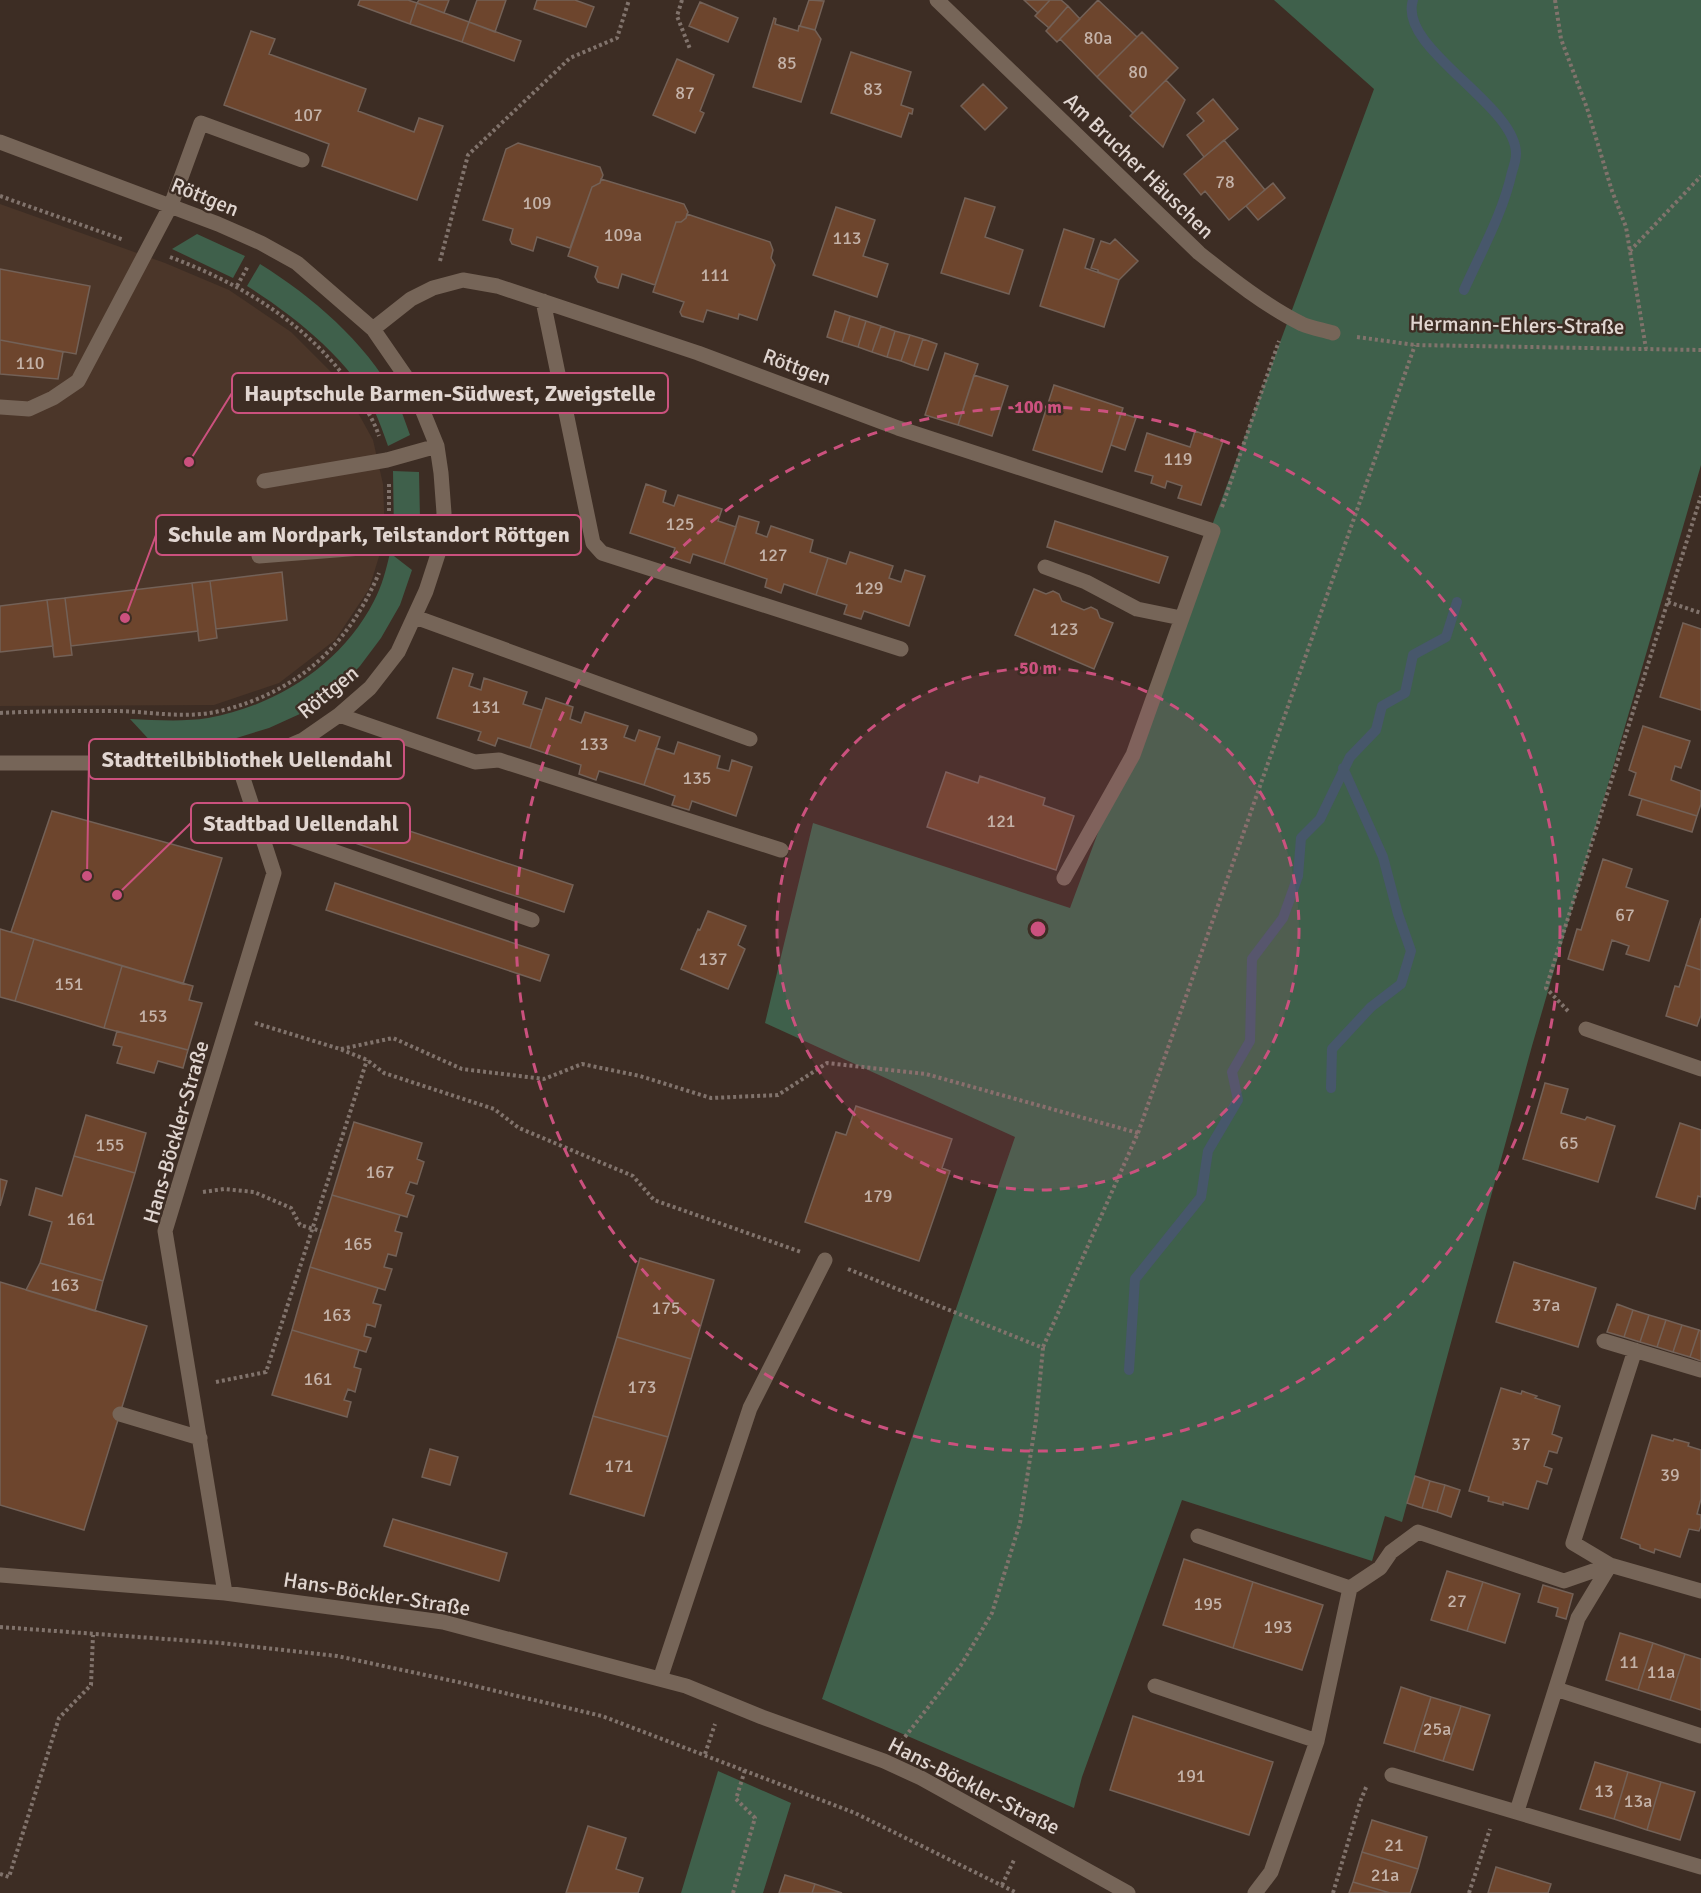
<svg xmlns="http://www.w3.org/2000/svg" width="1701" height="1893" font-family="Signika,sans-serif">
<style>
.built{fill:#4b3629}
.green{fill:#3f604b}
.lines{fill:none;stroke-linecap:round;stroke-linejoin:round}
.stream{stroke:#47576b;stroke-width:10}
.building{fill:#6d452d;stroke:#736157;stroke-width:1.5}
.path{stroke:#81736c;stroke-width:4;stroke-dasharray:3 3;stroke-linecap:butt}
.minor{stroke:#766558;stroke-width:15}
.ring{fill:none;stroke:#cb517e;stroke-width:3;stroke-dasharray:10 8}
.labels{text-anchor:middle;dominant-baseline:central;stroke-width:5;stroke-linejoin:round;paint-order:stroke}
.number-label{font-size:18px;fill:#c4b2a8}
.street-label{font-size:21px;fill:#e1d6d1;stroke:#3d2d24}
.centre{fill:#cb517e;stroke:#3d2d24;stroke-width:3}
.ring-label{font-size:18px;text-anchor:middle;font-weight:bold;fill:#cb517e;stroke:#3d2d24;stroke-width:5;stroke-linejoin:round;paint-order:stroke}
.leader{fill:none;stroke:#cb517e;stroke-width:2}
.callout-dot{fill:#cb517e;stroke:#3d2d24;stroke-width:2}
.callout{fill:#3d2d24;stroke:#cb517e;stroke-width:2}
.callout-label{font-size:22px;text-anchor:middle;font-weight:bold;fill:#e1d6d1}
</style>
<rect width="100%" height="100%" fill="#3d2d24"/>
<path class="built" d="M0,204L165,263L229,290L291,332L341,382L373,440L383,484L385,537L369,589L335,640L279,683L214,705L0,706Z"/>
<path class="green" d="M1274,0H1701V465L1532,1046L1402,1522L1385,1516L1372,1561L1182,1500L1082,1777L1074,1808L822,1699L1015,1137L765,1023L813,823L1070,908L1374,89Z
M197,234L245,256L233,278L172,249Z
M260,264C313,297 364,341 395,396C401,408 405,422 410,435L388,446C384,435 380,423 375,412C352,361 293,315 247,286Z
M393,471L419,472L420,518L394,534Z
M390,553L412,570L400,605L381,638L360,666L334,693L302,713L269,728L230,740L196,745L155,746L130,719C156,720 183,722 208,718C276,706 342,664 374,601C382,586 386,570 390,553Z
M718,1771L791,1803L763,1893H681Z"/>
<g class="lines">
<path class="stream" d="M1413,0C1397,48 1517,105 1516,154C1516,159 1514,166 1512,172C1503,213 1481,252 1464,290
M1331,1088L1332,1049L1371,1007L1401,984L1411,951L1398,914L1383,857L1343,768
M1129,1370L1135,1279L1201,1197L1208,1151L1238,1100L1232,1072L1250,1041L1252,959L1283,918L1298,876L1301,838L1320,819L1350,757L1376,730L1382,706L1405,693L1413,655L1446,637L1457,602"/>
</g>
<path class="building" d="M360,0H408L417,3L410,24L358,5Z
M419,0H449L444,13L417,3Z
M477,0H506L495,32L469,22Z
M537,0H575L594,7L586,27L534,9Z
M809,0L824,1L815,30L800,26Z
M1024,0H1050L1038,13Z
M1050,0H1061L1068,6L1049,28L1035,16Z
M1098,0L1137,37L1097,77L1060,39Z
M700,2L738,18L728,42L689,26Z
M417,3L469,22L462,42L410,24Z
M1068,6L1080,19L1057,42L1046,31Z
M774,18L776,19L775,24L798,31L799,26L815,30L821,39L801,102L753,87Z
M469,22L521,41L514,61L462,42Z
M251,31L275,39L269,54L366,89L358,111L414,132L419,118L443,126L417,200L322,166L329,144L224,105Z
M1142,32L1178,68L1133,113L1097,77Z
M851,52L911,72L901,105L913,109L912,114L909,113L901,137L831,113Z
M677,59L714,75L700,111L704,113L695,133L653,115Z
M1166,80L1185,100L1163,147L1130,116Z
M983,84L1007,108L985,130L961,106Z
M1213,99L1238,129L1204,157L1187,135L1204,121L1197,113Z
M1224,140L1265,190L1229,220L1205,191L1201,195L1184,174Z
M518,143L600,167L603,175L600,183L592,187L570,248L537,237L533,251L512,244L510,240L513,229L483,220L506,149Z
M601,179L684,204L688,212L686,218L681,222H676L655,285L622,274L618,288L598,282L595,277L598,267L568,256L592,187L600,183Z
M1273,183L1285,198L1258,220L1246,206Z
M965,198L995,207L985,237L1023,250L1009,294L941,273Z
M836,207L875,220L863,256L888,264L877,297L813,275Z
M687,214L770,242L773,250L771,258L775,265L757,320L739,314L738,319L707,310L703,322L682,316L680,312L684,302L653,292L676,222H681L686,218Z
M1064,229L1094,239L1085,268L1119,280L1104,327L1040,306Z
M1115,239L1138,261L1119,280L1098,272V270L1091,268L1101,241L1110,244Z
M0,269L90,286L76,354L0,340Z
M835,311L850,316L842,342L827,337Z
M850,316L866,321L858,347L842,342Z
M866,321L881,326L872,352L858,347Z
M881,326L895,331L887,357L872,352Z
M895,331L910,335L901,361L887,357Z
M910,335L923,339L914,366L901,361Z
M923,339L937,344L928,370L914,366Z
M0,340L63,352L58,379L0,374Z
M945,353L978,364L958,425L925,415Z
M974,375L1008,386L992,436L958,425Z
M1054,385L1123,408L1102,472L1033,450Z
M1121,413L1136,418L1125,450L1111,445Z
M1195,431L1223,441L1201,505L1178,498L1182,486L1167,481L1165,488L1151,483L1153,476L1135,471L1147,433L1190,447Z
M646,484L666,491L663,502L674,506L678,495L722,509L718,521L736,527L724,564L693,554L690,563L672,557L675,548L630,533Z
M739,516L759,522L756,533L767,537L771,526L813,540L810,552L828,558L816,595L784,584L781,593L765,587L767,579L724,564Z
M1055,521L1168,557L1159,583L1047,547Z
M850,552L893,566L889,578L901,582L905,570L925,576L909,626L864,611L861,619L844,614L847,605L816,595L828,558L846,564Z
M282,572L287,620L216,629L210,581Z
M210,581L217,638L199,641L192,583Z
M192,583L198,631L71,646L65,598Z
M1034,589L1046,594L1053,591L1059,594L1062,601L1084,610L1091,607L1097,610L1100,618L1113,623L1094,669L1015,635Z
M65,598L72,655L54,657L47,600Z
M47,600L53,646L0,652V606Z
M1683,623L1701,629V710L1660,697Z
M453,668L473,674L469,686L481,690L484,678L527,692L523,704L542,710L530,748L498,738L495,746L478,740L481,732L437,718Z
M546,698L573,707L570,719L581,723L585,712L628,726L624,737L635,741L639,730L660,737L644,785L599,771L596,780L579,774L581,765L530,748Z
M1643,726L1690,741L1681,768L1675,766L1671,780L1701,791V804L1697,816L1629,795L1636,773L1629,770Z
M678,742L720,756L717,768L729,771L732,760L752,767L736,816L692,801L689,810L672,805L675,796L644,785L656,748L674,754Z
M946,772L978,783L980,776L1045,798L1043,805L1074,816L1056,870L927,827Z
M1642,799L1697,816L1692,832L1637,815Z
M52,811L222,858L183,984L11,932Z
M358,814L573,885L564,912L349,841Z
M1603,859L1632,869L1626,887L1668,901L1649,961L1626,954L1629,946L1612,940L1603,970L1568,959L1577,929L1581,930Z
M335,883L549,955L540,981L326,910Z
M708,911L746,926L738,945L745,949L728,989L681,969L698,929L700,930Z
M1701,918V970L1686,965Z
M0,929L34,939L15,1001L0,997Z
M34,939L122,966L104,1028L15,1001Z
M1686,965L1701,970V1015L1697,1026L1666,1016L1675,986L1679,987Z
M122,966L193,986L189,1000L202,1003L188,1050L104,1028Z
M117,1031L188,1050L183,1068L158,1061L154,1073L117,1063L122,1047L113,1045Z
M1545,1083L1568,1089L1561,1113L1585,1120L1587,1117L1615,1126L1598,1182L1523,1159Z
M856,1106L952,1139L942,1168L950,1171L919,1261L805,1222L836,1132L846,1135Z
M86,1115L146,1133L135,1173L74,1156Z
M354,1122L422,1143L417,1159L424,1162L417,1184L410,1182L406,1193L414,1196L407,1217L332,1195Z
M1680,1123L1701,1130V1197L1698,1196L1695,1209L1656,1197Z
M74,1156L135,1173L103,1281L40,1263L52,1222L29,1215L36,1188L62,1196Z
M0,1179L7,1181L0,1206Z
M332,1195L400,1215L395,1231L402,1233L396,1256L388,1254L384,1267L392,1269L385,1290L310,1267Z
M640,1258L714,1280L691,1359L617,1337Z
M1514,1262L1596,1288L1578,1347L1496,1322Z
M40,1263L103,1281L95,1311L26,1290Z
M310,1267L378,1288L373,1303L381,1305L375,1327L367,1324L364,1336L371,1338L366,1352L292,1330Z
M0,1282L147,1326L84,1530L0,1505Z
M1617,1304L1633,1310L1624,1337L1607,1332Z
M1633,1310L1649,1315L1640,1342L1624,1337Z
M1649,1315L1666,1320L1657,1347L1640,1342Z
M1666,1320L1682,1325L1673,1352L1657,1347Z
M1682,1325L1699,1330L1690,1357L1673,1352Z
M292,1330L359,1350L354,1367L361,1369L355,1392L348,1389L344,1400L351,1402L347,1417L272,1395Z
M1699,1330L1701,1331V1361L1690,1357Z
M617,1337L691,1359L668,1437L593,1416Z
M1501,1388L1521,1394L1522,1391L1537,1396L1535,1398L1560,1406L1552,1434L1562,1438L1557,1453L1549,1451L1544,1466L1552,1469L1547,1484L1537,1481L1528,1509L1503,1502V1505L1488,1501L1489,1497L1469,1491Z
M593,1416L668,1437L644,1516L570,1494Z
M1652,1435L1673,1441L1674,1439L1689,1443L1688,1446L1701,1450V1499L1697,1514L1701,1515V1526L1699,1531L1689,1529L1680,1557L1655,1549L1654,1553L1640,1548V1545L1621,1538Z
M430,1449L458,1457L450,1485L422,1477Z
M1415,1476L1430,1481L1422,1508L1407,1503Z
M1430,1481L1445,1485L1437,1512L1422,1508Z
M1445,1485L1460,1490L1451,1517L1437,1512Z
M393,1519L507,1553L499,1581L384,1546Z
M1184,1559L1253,1582L1233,1648L1163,1625Z
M1447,1571L1483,1582L1467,1631L1431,1620Z
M1253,1582L1323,1605L1302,1670L1233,1648Z
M1483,1582L1520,1594L1505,1643L1467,1631Z
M1543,1585L1573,1594L1566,1619L1556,1616L1558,1608L1538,1602Z
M1620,1633L1653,1643L1638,1690L1606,1680Z
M1653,1643L1685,1654L1670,1700L1638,1690Z
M1685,1654L1701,1659V1710L1670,1700Z
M1401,1687L1431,1697L1414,1752L1384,1743Z
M1431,1697L1461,1706L1443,1761L1414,1752Z
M1461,1706L1490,1715L1473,1770L1443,1761Z
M1133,1716L1273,1762L1249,1835L1110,1790Z
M1595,1762L1628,1772L1614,1819L1580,1809Z
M1628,1772L1661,1782L1647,1830L1614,1819Z
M1661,1782L1695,1792L1680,1840L1647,1830Z
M1372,1820L1427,1837L1418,1869L1362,1852Z
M588,1826L626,1838L616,1869L643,1878L638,1893H566Z
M1362,1852L1418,1869L1410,1893H1390L1353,1882Z
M1496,1867L1551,1884L1548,1893H1488Z
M785,1875L815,1884L812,1893H779Z
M1353,1882L1390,1893H1349Z
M815,1884L842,1893H812Z"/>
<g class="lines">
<path class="path" d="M682,0L677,16L690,49
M1555,0L1561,39L1587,108L1612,191L1626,227L1646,349
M0,196L124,240
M1630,251L1701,176
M170,257C240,283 306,323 350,384C361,400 373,418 379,436
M440,261L468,155L570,58L617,38L629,0
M237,286L248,266
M1357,337L1415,345L1701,350
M389,484V522
M1222,507L1279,341
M1668,602L1701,613
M0,713C40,711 79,711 119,711C153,712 186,719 220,711C298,692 348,646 379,573
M1568,1011L1546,988L1701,496
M255,1023L340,1049L367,1060L384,1073L494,1109L519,1128L633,1176L654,1200L801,1252
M341,1049L393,1038L462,1069L544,1079L582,1064L640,1076L711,1098L778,1095L827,1063L926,1074L1138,1133L1043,1347
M1138,1133L1415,345
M203,1192L224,1189L254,1192L291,1208L300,1225L321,1231
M848,1269L1043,1348L1036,1420L1020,1523L992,1613L961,1665L901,1742
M216,1382L266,1372L367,1060
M0,1627L221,1643L337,1656L458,1682L602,1716L855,1813L1017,1893
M705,1754L715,1724
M0,1874L9,1877L59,1718L91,1685L93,1635
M1002,1885L1015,1858
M733,1893L755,1818L736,1799L745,1770
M1333,1893L1360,1802L1367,1785
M1469,1893L1490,1829"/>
<path class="minor" d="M937,0L1199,253C1229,277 1267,307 1302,324C1311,328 1323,330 1333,333
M0,142L218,224L261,243L297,263L373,329L413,387L437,446L441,473L444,513L441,545L426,591L398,652L370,688L339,715L303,740L268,755L238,763H0
M543,301L593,543L602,553L901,649
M373,329L411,299L433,288L463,280L497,286L698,353L898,428L1213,531L1133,755L1064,878
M0,407L29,409L53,398L78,381L171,205L201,123L302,160
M264,481L387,460L437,446
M259,556L387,546L441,545
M1045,567L1086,582L1137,609L1181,618
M415,617L750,739
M339,715L475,762L499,760L781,850
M258,825L532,920
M1586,1029L1701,1069
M1604,1341L1701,1370
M1635,1350L1573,1543L1610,1565L1701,1591
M120,1414L200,1438
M1198,1536L1350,1588L1317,1741L1271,1872L1255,1893
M0,1575L225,1593L443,1622L686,1686L762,1717L884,1761L921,1778L1128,1893
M1350,1588L1380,1568L1391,1552L1418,1532L1564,1581L1610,1565
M225,1593L165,1231L274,873L238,763
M660,1679L750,1408L825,1260
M1155,1686L1317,1741
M1556,1689L1701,1736
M1392,1775L1701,1867
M1517,1811L1578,1618L1610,1565"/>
</g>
<circle cx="1038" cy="929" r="261" fill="#cb517e" fill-opacity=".12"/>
<g class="ring">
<circle cx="1038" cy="929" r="261"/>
<circle cx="1038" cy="929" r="522"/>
</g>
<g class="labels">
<g class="number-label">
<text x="1098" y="38">80a</text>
<text x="787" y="63">85</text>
<text x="1138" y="72">80</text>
<text x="873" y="89">83</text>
<text x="685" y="93">87</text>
<text x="308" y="115">107</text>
<text x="1225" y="182">78</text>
<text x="537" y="203">109</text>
<text x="623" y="235">109a</text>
<text x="847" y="238">113</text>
<text x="715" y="275">111</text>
<text x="30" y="363">110</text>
<text x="1178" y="459">119</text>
<text x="680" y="524">125</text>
<text x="773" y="555">127</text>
<text x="869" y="588">129</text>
<text x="1064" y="629">123</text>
<text x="486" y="707">131</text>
<text x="594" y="744">133</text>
<text x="697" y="778">135</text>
<text x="1001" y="821">121</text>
<text x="1625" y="915">67</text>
<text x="713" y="959">137</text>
<text x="69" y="984">151</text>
<text x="153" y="1016">153</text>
<text x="1569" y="1143">65</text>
<text x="110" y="1145">155</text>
<text x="380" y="1172">167</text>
<text x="878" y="1196">179</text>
<text x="81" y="1219">161</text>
<text x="358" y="1244">165</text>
<text x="65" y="1285">163</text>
<text x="1546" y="1305">37a</text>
<text x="666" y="1308">175</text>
<text x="337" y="1315">163</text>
<text x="318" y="1379">161</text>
<text x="642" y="1387">173</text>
<text x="1521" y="1444">37</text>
<text x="619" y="1466">171</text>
<text x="1670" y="1475">39</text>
<text x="1457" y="1601">27</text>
<text x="1208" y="1604">195</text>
<text x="1278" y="1627">193</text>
<text x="1629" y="1662">11</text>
<text x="1661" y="1672">11a</text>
<text x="1437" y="1729">25a</text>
<text x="1191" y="1776">191</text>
<text x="1604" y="1791">13</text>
<text x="1638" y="1801">13a</text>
<text x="1394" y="1845">21</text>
<text x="1385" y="1875">21a</text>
</g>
<g class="street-label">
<text transform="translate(1139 166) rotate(44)">Am Brucher Häuschen</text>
<text transform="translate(205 197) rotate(22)">Röttgen</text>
<text transform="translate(1517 325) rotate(1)">Hermann-Ehlers-Straße</text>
<text transform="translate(797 367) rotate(20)">Röttgen</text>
<text transform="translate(328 692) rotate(-39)">Röttgen</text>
<text transform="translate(176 1132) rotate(-74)">Hans-Böckler-Straße</text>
<text transform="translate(377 1594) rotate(9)">Hans-Böckler-Straße</text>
<text transform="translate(974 1786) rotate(27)">Hans-Böckler-Straße</text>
</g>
</g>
<circle cx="1038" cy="929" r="9" class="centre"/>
<g class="ring-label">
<text x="1038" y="413">100 m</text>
<text x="1038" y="674">50 m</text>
</g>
<path class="leader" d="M189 462L232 393M125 618L156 535M87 876L89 759M117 895L191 823"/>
<g class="callout-dot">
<circle cx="189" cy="462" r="6"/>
<circle cx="125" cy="618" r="6"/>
<circle cx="87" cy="876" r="6"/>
<circle cx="117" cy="895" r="6"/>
</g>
<g class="callout">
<rect x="232" y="373" width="436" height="40" rx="6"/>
<rect x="156" y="515" width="425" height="40" rx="6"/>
<rect x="89" y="739" width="315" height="40" rx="6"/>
<rect x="191" y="803" width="219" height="40" rx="6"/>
</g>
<g class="callout-label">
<text x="450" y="401">Hauptschule Barmen-Südwest, Zweigstelle</text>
<text x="369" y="542">Schule am Nordpark, Teilstandort Röttgen</text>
<text x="247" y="767">Stadtteilbibliothek Uellendahl</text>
<text x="301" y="831">Stadtbad Uellendahl</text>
</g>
</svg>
